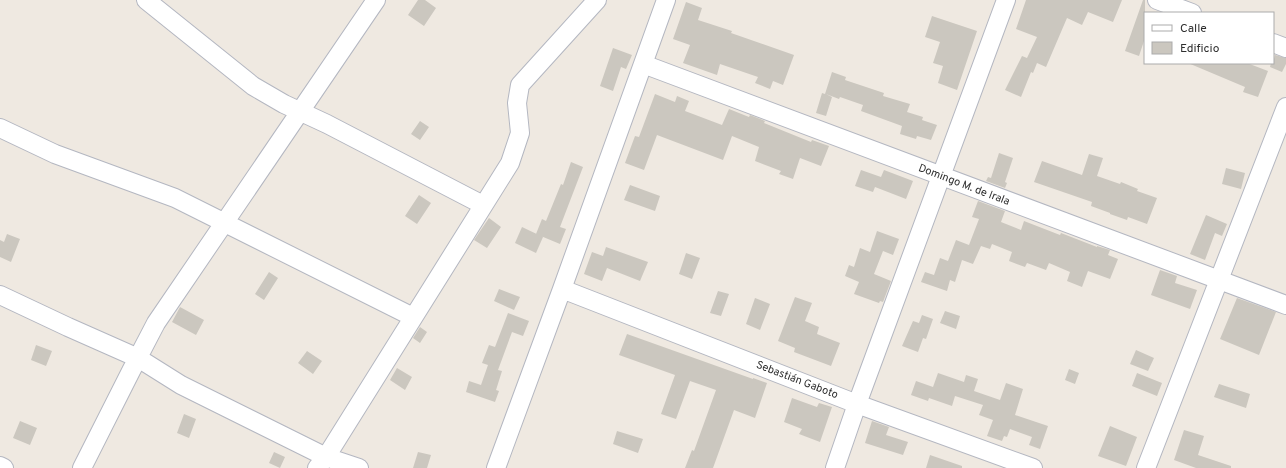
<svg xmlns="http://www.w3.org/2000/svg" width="1286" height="468" font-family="Overpass,sans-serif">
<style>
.building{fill:#cbc7bf}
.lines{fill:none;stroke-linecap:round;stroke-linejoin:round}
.minor-casing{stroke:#b4b7c1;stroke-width:20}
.minor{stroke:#fff;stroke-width:18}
.labels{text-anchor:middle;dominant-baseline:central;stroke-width:4;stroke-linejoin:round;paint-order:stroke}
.street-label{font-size:11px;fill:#2e2e2e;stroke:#fff}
</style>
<rect width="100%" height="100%" fill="#efe9e1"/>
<path class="building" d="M418,0H425L436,8L424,26L408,15Z
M1026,0H1122L1113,22L1088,12L1082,25L1067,18L1046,67L1037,63L1033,73L1031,72L1021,97L1005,90L1022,56L1027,58L1037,37L1016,29Z
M1143,0H1145V38L1139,56L1125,51Z
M686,2L702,8L698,20L732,31L731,33L794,55L783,85L773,81L770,89L755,83L758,77L720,64L717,75L683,63L690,45L673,39Z
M932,16L977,31L957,90L938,83L943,66L933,63L940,42L925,37Z
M613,48L632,55L626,69L621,67L613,91L600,86Z
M1275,55L1286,58V64L1282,72L1270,67L1271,63H1273Z
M1188,63H1247L1268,71L1258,97L1243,92L1245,87Z
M832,72L846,77L845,80L884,93L883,96L910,104L907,112L923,117L922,120L937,125L931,140L917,136L916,139L900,134L902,126L861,111L863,105L840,97L839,99L826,94L832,97L826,116L816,113L822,93L825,94Z
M655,94L675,102L677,96L689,101L685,111L722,125L729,109L749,117L750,115L765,121L764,123L811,142L812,140L829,146L821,166L800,158L793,179L779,174L781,171L755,161L759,147L732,136L723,160L657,135L644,170L625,163L635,136L639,137Z
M420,121L429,127L420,140L411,134Z
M999,153L1013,158L1005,182L1007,183L1005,188L986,181L988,177L991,178Z
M1089,154L1103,158L1097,176L1120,184L1121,182L1138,189L1137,191L1157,198L1147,224L1128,217L1127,220L1110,214V213L1091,206L1092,202L1034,182L1042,161L1082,175Z
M571,162L583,167L560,227L566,229L560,244L536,234L542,219L546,221L561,184L563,185Z
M1226,168L1245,173L1241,189L1222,184Z
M861,170L881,177L884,170L913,181L906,199L875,187L873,192L855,186Z
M630,185L660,196L655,211L624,200Z
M419,195L431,203L417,224L405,216Z
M978,201L1005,211L1001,222L1021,230L1024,221L1060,235L1061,233L1097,247V246L1110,250L1108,255L1118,259L1110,279L1088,271L1082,287L1067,281L1070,272L1049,263L1046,270L1027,263L1025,267L1009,261L1012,252L992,244L990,249L981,246L973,264L962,260L955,282L950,280L947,291L921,282L925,272L934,275L940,258L948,261L956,240L969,245L979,219L972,217Z
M1206,215L1227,224L1222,236L1215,233L1205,260L1190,254Z
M489,218L501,227L487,248L474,240Z
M522,227L543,237L536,253L515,243Z
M877,231L899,239L893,255L883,251L874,274L891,281L883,302L880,301L879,303L854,294L859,282L845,276L849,265L854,267L860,248L870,252Z
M7,234L20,239L11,262L0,257V240L4,242Z
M606,247L648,262L640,281L607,268L602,281L584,274L592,252L603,256Z
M686,253L700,258L692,279L679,274Z
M1160,270L1177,276L1175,283L1197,290L1190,309L1151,295Z
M269,272L278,278L264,300L255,294Z
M499,289L520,297L514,310L494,301Z
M718,291L729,294L721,316L710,313Z
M795,297L812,303L805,321L819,327L817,334L840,343L831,366L794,352L795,348L778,341Z
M755,298L770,304L760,330L746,324Z
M1237,298L1276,312L1259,355L1220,339Z
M180,307L204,320L196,335L172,322Z
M945,311L960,316L956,329L940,323Z
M508,313L529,321L523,336L512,332L498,370L502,371L496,390L499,391L495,402L466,392L469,381L481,385L488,365L482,363L489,345L495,347Z
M922,315L933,319L926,339L923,338L918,352L902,346L913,321L919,323Z
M420,327L427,332L420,343L413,338Z
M627,334L753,379V378L767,383L755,418L734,410L713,468H685L692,450L694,451L716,390L690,381L676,419L661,414L675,375L619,355Z
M36,345L52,351L46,366L31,360Z
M1136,350L1154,358L1148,371L1130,364Z
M307,351L322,361L313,374L298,363Z
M397,368L412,377L405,390L390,380Z
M1069,369L1079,373L1075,384L1065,380Z
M938,373L964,382L966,375L978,379L974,391L1000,400L1006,383L1023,389L1015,415L1048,426L1040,449L1029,445L1032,437L1010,429L1007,437L1004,436L1002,441L987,436L993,420L979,415L983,405L955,396L952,406L929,398L928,401L911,395L916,381L933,387Z
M1137,373L1162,383L1157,396L1132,386Z
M1219,384L1250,394L1246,408L1214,397Z
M792,398L817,407L819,403L832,407L820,442L799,434L802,429L784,422Z
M184,414L196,419L189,438L177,433Z
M20,421L37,428L30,445L13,438Z
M872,421L889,427L886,435L908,442L903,455L865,443Z
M1110,426L1137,437L1126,466L1098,456Z
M1184,430L1204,436L1198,455L1231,466V468H1196L1174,460Z
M617,431L643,439L638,453L613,444Z
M274,452L285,457L280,468L269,463Z
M418,452L431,455L427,468H413Z
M930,455L962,466V468H926Z"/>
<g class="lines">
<g class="minor-casing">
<path id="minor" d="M146,0L253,86L284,104L327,124L483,205
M1157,0L1192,13
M1273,43L1286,48
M643,64L1286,305
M0,128L55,154L175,198L413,317
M562,289L857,404L1033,468
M0,295L68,327L138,358L181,385L326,457L359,468
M0,466L4,468
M82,468L131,371L156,323L376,0
M317,468L326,457L510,163L520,133L517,103L520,85L597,0
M496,468L562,289L666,0
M835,468L857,404L1006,0
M1146,468L1286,107"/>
</g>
<use href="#minor" class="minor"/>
</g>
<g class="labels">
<g class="street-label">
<text transform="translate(964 185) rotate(21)">Domingo M. de Irala</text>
<text transform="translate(797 380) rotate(21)">Sebastián Gaboto</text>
</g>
</g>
<rect x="1144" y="12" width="130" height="52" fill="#ffffff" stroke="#ababab"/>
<rect x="1152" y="25" width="20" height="6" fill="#ffffff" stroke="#ababab"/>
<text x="1180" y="32" font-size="12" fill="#2e2e2e">Calle</text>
<rect x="1152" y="42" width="20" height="12" fill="#cbc7bf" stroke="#ababab"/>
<text x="1180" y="52" font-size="12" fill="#2e2e2e">Edificio</text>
</svg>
